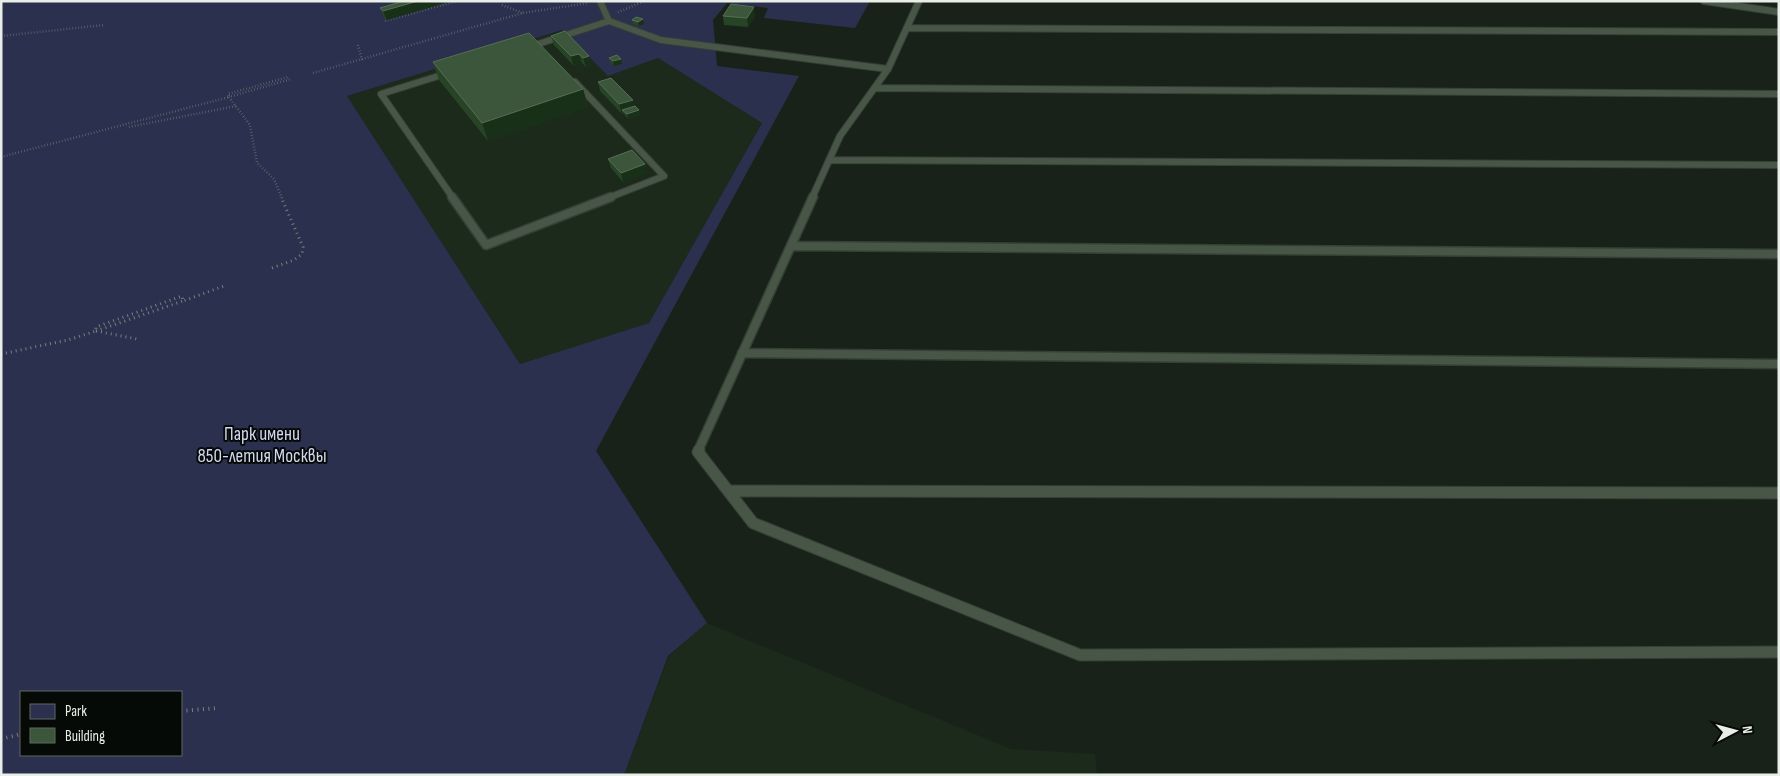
<svg xmlns="http://www.w3.org/2000/svg" width="1780" height="776" font-family="'Sofia Sans Condensed',sans-serif">
<style>
.built{fill:#1c2a1b}
.green{fill:#2b304f;fill-rule:evenodd}
.lines{fill:none;stroke-linecap:round;stroke-linejoin:round}
.lane-far2-casing{stroke:#353f35;stroke-width:8}
.lane-far1-casing{stroke:#353f35;stroke-width:11}
.lane-casing{stroke:#353f35;stroke-width:13}
.path-far2{stroke:#788178;stroke-width:2.5;stroke-dasharray:0.5 2.5;stroke-linecap:butt}
.path-far1{stroke:#788178;stroke-width:3;stroke-dasharray:1 4;stroke-linecap:butt}
.path{stroke:#788178;stroke-width:4;stroke-dasharray:1 4.5;stroke-linecap:butt}
.lane-far2{stroke:#485647;stroke-width:6}
.lane-far1{stroke:#485647;stroke-width:8}
.lane{stroke:#485647;stroke-width:11}
.wall{fill:#274427}
.shaded-wall{fill:#182f18}
.building{fill:#3c563b;stroke:#576e56}
.labels{text-anchor:middle;dominant-baseline:central;stroke-width:4;stroke-linejoin:round;paint-order:stroke}
.park-label{font-size:19px;fill:#d2d8f4;stroke:#060a06}
</style>
<rect width="100%" height="100%" fill="#182218"/>
<path class="built" d="M562,30L608,76L658,58L762,123L649,323L520,364L347,96Z
M707,623L1011,749L1095,754L1097,775H624L669,656Z"/>
<path class="green" d="M1,1H870L855,28L764,18L768,8L727,3L713,20L717,66L799,76L596,451L707,623L668,656L624,775H1ZM562,30L608,76L658,58L762,123L649,323L520,364L347,96ZM21,692H181V755H21Z"/>
<g class="lines">
<g class="lane-far2-casing">
<path id="lane-far2" d="M600,1L609,21L661,40L888,69
M1704,1L1779,12
M907,28L1779,32
M529,47L609,21
M448,73L381,94L453,198
M575,82L664,176L608,198
M875,88L1779,94
M829,160L1779,165
M812,198L840,136L888,69L919,1"/>
</g>
<g class="lane-far1-casing">
<path id="lane-far1" d="M452,197L486,245L611,197
M791,246L1779,254
M742,353L1779,364
M698,451L813,197"/>
</g>
<g class="lane-casing">
<path id="lane" d="M699,450L698,452L753,523L1080,655L1779,652
M729,491L1779,493"/>
</g>
<path class="path-far2" d="M502,5L523,13
M618,12L645,1
M385,21L457,1
M1,36L105,25
M358,45L362,60
M313,73L523,13L588,3
M129,127L236,106
M1,157L229,97L228,94L288,77
M282,198L274,179L257,163L250,125L229,97L291,79"/>
<path class="path-far1" d="M272,268L294,260L302,254L303,247L281,197
M96,331L183,301
M96,331L137,339
M1,354L68,340L96,331V327L182,296L183,301L224,286"/>
<path class="path" d="M181,711L217,708
M1,739L21,734"/>
<use href="#lane-far2" class="lane-far2"/>
<use href="#lane-far1" class="lane-far1"/>
<use href="#lane" class="lane"/>
</g>
<path class="wall" d="M449,2L387,20L384,17L380,8Z
M723,16H755L748,27L724,25Z
M643,19L644,24L639,26L633,24L632,20Z
M565,31L592,65L586,67L582,63L573,65L554,45L551,36Z
M609,58L621,59L622,64L614,66L610,62Z
M433,62L583,89L588,107L488,141L439,80Z
M598,82L634,106L639,110L640,115L628,119L623,113L622,114L600,91Z
M608,159L645,164L647,173L623,182L611,168Z"/>
<path class="shaded-wall" d="M418,1H449V2L387,20L383,11Z
M754,7L755,16L748,27L747,18Z
M643,19L644,24L639,26L638,22Z
M579,54L582,63L573,65L571,56Z
M589,56L592,65L586,67L583,58Z
M621,59L622,64L614,66L613,61Z
M583,89L588,107L488,141L482,123Z
M633,100L635,109L622,110L623,113L622,114L619,104Z
M639,110L640,115L628,119L627,114Z
M645,164L647,173L623,182L621,173Z"/>
<path class="building" d="M404,1H418L383,11L380,8Z
M731,4L754,7L747,18L723,16Z
M636,17L643,19L638,22L632,20Z
M565,31L589,56L583,58L579,54L571,56L551,36Z
M529,33L583,89L482,123L433,62Z
M617,55L621,59L613,61L609,58Z
M611,78L633,100L619,104L598,82Z
M635,106L639,110L627,114L622,110Z
M632,150L645,164L621,173L608,159Z"/>
<g class="labels">
<g class="park-label">
<text x="262" y="434">Парк имени<tspan x="262" dy="22">850-летия Москвы</tspan></text>
</g>
</g>
<rect width="1780" height="776" fill="none" stroke="#e9efe8" stroke-width="5"/>
<rect x="20" y="691" width="162" height="65" fill="#060a06" stroke="#616660"/>
<rect x="30" y="704" width="25" height="15" fill="#2b304f" stroke="#616660"/>
<text x="65" y="716" font-size="15" fill="#e9efe8">Park</text>
<rect x="30" y="728" width="25" height="15" fill="#3c563b" stroke="#616660"/>
<text x="65" y="741" font-size="15" fill="#e9efe8">Building</text>
<g transform="translate(1735 731) rotate(84)" stroke="#060a06" stroke-width="4" paint-order="stroke">
<path d="M0-4L9 19L0 12L-9 19Z" fill="#e9efe8"/>
<text y="-8" font-size="14" font-weight="bold" text-anchor="middle" fill="#e9efe8">N</text>
</g>
</svg>
